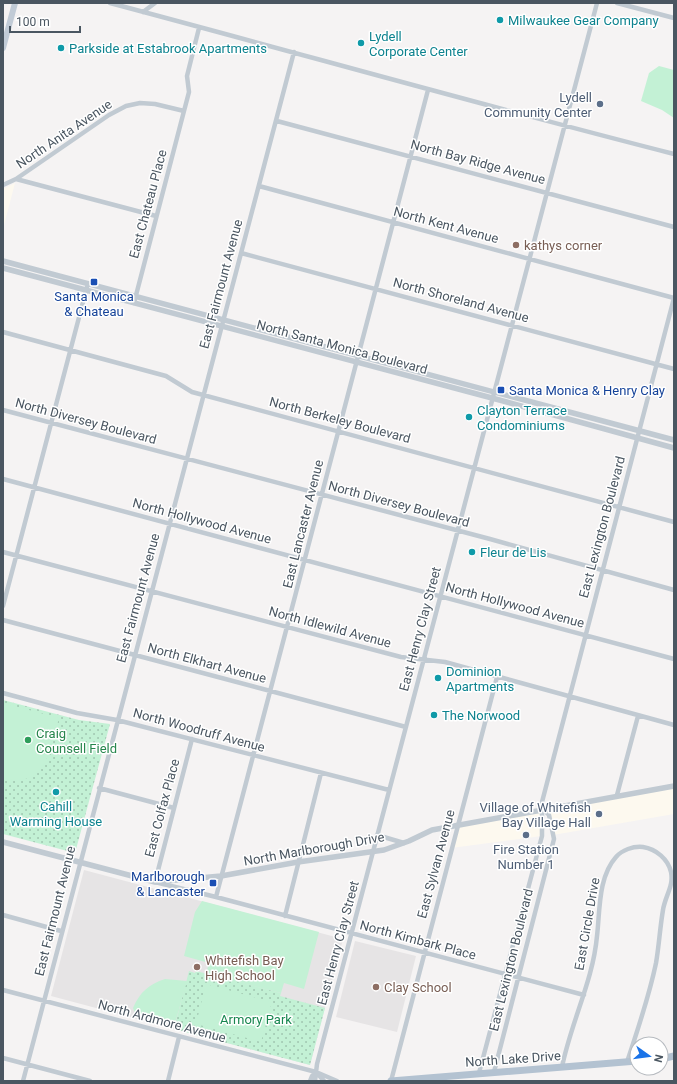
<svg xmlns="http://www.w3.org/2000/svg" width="677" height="1084" font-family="Roboto,sans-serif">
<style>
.commercial{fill:#fdf9ef}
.education{fill:#e6e4e5}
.park{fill:url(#park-dots)}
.pitch{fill:#c3f1d5}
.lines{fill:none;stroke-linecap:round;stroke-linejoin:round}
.minor{stroke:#c1cad2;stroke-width:4.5}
.tertiary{stroke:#c1cad2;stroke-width:5.5}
.secondary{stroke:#c1cbd6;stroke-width:6}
.primary{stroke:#b3c2d1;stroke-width:7}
.culture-dot{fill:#0f9aa8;stroke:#fff;stroke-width:1.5}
.service-dot{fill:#5c6f8a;stroke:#fff;stroke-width:1.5}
.education-dot{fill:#8d6e63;stroke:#fff;stroke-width:1.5}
.transit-dot{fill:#1a4fb4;stroke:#fff;stroke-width:1.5}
.leisure-dot{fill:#2e9e5b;stroke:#fff;stroke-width:1.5}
.labels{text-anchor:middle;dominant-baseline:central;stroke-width:3;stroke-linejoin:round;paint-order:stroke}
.culture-label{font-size:13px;fill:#0d838f;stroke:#fff;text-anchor:start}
.service-label{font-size:13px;fill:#4e5e75;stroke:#fff;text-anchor:end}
.street-label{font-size:13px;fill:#4a5661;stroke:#fff}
.education-label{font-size:13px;fill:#785e54;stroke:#fff;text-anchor:start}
.transit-label{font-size:13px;fill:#164399;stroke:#fff}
.leisure-label{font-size:13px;fill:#27864d;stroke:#fff;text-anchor:start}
.park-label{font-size:13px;fill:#17864f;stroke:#fff}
</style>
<defs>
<pattern id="park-dots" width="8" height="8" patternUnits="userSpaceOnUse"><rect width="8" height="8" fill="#c3f1d5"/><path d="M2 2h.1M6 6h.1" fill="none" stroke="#a0c6b0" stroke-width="1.8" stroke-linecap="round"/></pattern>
</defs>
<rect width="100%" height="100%" fill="#f5f3f3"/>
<path class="commercial" d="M15,183L3,229V189Z
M674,786V814L553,835L549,815L543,810L542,836L451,848L458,824Z"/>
<path class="education" d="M84,870L343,939L310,1065L51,996Z
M355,941L416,956L397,1032L336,1017Z"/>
<path class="park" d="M3,700L79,720L110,724L75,853L3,834Z
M189,971L195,973L196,971L281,993L280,996L325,1008L310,1065L174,1029Z"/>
<path class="pitch" d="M659,66L674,70V118L662,110L641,101L649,73Z
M3,703L59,718C51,748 46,790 3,778Z
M202,901L319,932L304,989L284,983L281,993L206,974L209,963L184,956L195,912Z
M165,979L187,981L176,1020L172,1023L135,1013L133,1008C140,992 149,984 165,979Z
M206,984L272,1002L261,1042L196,1024Z"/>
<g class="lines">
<path class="minor" d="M110,3C298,53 485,106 674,154
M617,3L674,18
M143,12L155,3
M277,121L674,227
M16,179L156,216
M3,185L16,179L109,115L126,106L140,103L155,104L184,111
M259,186L674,298
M241,253L674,369
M134,303L184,111L189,92L187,76L199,28
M3,332L166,376L192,392L674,522
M3,410L490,539L674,590
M3,479L674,659
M3,552L401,657L445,662L674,725
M3,606L87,287
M3,620L406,727
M3,693L77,713L117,720L389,790
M192,739L155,882L216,897L584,995
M99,788L174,808
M617,795L638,716
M377,835L404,843
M216,897L428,90
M3,915L61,931
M285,916L321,773
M3,990L316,1072L337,1081
M3,1058L90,1081
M562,1067C571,1022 593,981 597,936C600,911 598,877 616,857C622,850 633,846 643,847C656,849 668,859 671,872C674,886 665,896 663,910C660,927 659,946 656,963C649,997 638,1029 627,1062
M316,1072L324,1081
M494,1072L554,839L549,815L543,809
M479,1073L542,836V802L674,298
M23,1081L294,52
M168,1081L179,1037
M310,1081L312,1076L316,1072
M315,1081L317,1064L597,3
M391,1081L497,677"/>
<path class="tertiary" d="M3,261L674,440
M3,268L492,398L674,448
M3,842L155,882L221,876L298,862L384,850L409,841L432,830L674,786"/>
<path class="secondary" d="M3,48L15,3"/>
<path class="primary" d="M661,1059L674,1056
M391,1081L637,1061"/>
</g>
<g class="culture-dot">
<circle cx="500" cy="20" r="4"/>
<circle cx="361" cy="43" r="4"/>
<circle cx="61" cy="48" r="4"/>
<circle cx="469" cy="417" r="4"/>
<circle cx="472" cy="552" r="4"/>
<circle cx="438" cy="678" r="4"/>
<circle cx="434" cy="715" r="4"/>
<circle cx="56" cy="792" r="4"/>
</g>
<g class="service-dot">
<circle cx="600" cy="104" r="4"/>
<circle cx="599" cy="814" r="4"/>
<circle cx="526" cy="835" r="4"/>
</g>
<g class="education-dot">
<circle cx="516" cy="245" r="4"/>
<circle cx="197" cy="967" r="4"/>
<circle cx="376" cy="987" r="4"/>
</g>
<g class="transit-dot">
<rect x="90" y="278" width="8" height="8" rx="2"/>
<rect x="497" y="386" width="8" height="8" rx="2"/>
<rect x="209" y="879" width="8" height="8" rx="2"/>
</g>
<circle class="leisure-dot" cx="28" cy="740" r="4"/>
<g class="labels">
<g class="culture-label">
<text x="508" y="20">Milwaukee Gear Company</text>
<text x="369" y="36">Lydell<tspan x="369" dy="15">Corporate Center</tspan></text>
<text x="69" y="48">Parkside at Estabrook Apartments</text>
<text x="477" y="410">Clayton Terrace<tspan x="477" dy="15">Condominiums</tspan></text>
<text x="480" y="552">Fleur de Lis</text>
<text x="446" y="671">Dominion<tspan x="446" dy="15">Apartments</tspan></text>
<text x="442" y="715">The Norwood</text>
<text x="56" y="806" text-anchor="middle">Cahill<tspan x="56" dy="15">Warming House</tspan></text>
</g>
<g class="service-label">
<text x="592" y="97">Lydell<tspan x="592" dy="15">Community Center</tspan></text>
<text x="591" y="807">Village of Whitefish<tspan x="591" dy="15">Bay Village Hall</tspan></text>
<text x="526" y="849" text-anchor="middle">Fire Station<tspan x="526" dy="15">Number 1</tspan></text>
</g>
<g class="street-label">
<text transform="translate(64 134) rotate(-34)">North Anita Avenue</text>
<text transform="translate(478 162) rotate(15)">North Bay Ridge Avenue</text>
<text transform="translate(148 204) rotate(-75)">East Chateau Place</text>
<text transform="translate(446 225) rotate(15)">North Kent Avenue</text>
<text transform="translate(221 284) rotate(-75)">East Fairmount Avenue</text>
<text transform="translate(461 300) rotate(15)">North Shoreland Avenue</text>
<text transform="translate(342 347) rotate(15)">North Santa Monica Boulevard</text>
<text transform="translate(340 420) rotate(15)">North Berkeley Boulevard</text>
<text transform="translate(86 421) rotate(15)">North Diversey Boulevard</text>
<text transform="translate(399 504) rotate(15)">North Diversey Boulevard</text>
<text transform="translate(202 521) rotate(15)">North Hollywood Avenue</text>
<text transform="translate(303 524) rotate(-76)">East Lancaster Avenue</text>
<text transform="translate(602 527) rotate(-75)">East Lexington Boulevard</text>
<text transform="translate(138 598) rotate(-75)">East Fairmount Avenue</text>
<text transform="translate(515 605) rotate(15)">North Hollywood Avenue</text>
<text transform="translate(330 627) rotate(15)">North Idlewild Avenue</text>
<text transform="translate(420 629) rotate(-75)">East Henry Clay Street</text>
<text transform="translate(207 663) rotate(15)">North Elkhart Avenue</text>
<text transform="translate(199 730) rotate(15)">North Woodruff Avenue</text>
<text transform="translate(162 808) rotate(-75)">East Colfax Place</text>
<text transform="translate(314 849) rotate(-10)">North Marlborough Drive</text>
<text transform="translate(436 864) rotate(-75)">East Sylvan Avenue</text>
<text transform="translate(55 911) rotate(-76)">East Fairmount Avenue</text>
<text transform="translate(587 924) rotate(-80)">East Circle Drive</text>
<text transform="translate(418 940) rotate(15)">North Kimbark Place</text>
<text transform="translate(338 943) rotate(-75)">East Henry Clay Street</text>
<text transform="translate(511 960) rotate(-76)">East Lexington Boulevard</text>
<text transform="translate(162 1021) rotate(15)">North Ardmore Avenue</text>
<text transform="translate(513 1059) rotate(-4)">North Lake Drive</text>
</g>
<g class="education-label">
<text x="524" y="245">kathys corner</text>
<text x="205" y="960">Whitefish Bay<tspan x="205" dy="15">High School</tspan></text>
<text x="384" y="987">Clay School</text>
</g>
<g class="transit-label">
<text x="94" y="296">Santa Monica<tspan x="94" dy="15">&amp; Chateau</tspan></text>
<text x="509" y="390" text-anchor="start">Santa Monica &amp; Henry Clay</text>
<text x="205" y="876" text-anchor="end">Marlborough<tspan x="205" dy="15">&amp; Lancaster</tspan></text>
</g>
<g class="leisure-label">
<text x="36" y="733">Craig<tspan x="36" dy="15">Counsell Field</tspan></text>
</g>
<g class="park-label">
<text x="256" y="1019">Armory Park</text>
</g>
</g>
<rect width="677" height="1084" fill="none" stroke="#4a5661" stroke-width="8"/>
<g transform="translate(649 1056) rotate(104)"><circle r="19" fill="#ffffff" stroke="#b7bbc0"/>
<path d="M0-3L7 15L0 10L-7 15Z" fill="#1a73e8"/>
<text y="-6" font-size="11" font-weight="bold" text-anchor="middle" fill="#4a5661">N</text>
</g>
<path d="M10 26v6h70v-6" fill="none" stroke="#4a5661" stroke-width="2"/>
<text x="16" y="26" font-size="12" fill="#4a5661" stroke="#ffffff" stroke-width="3" paint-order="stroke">100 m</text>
</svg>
